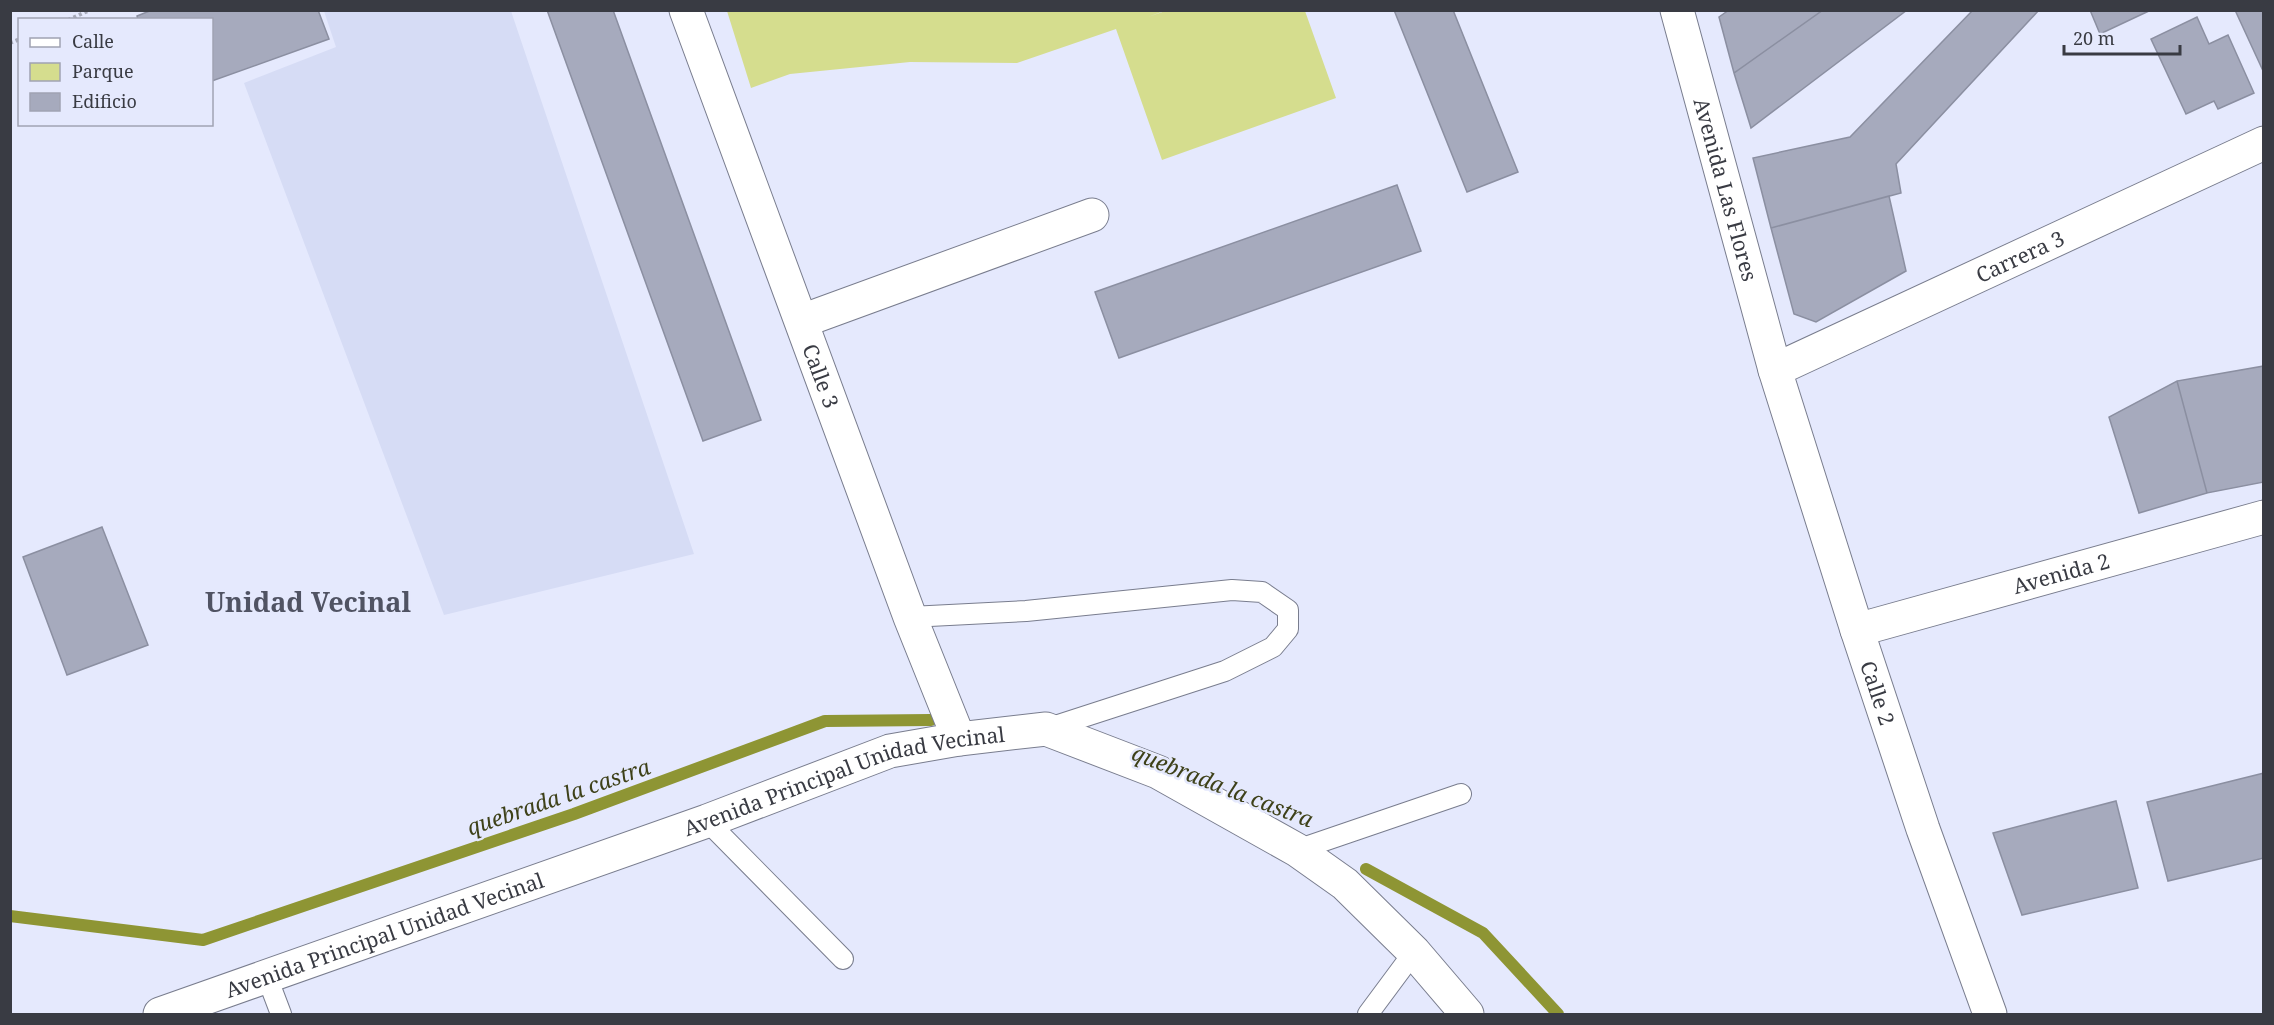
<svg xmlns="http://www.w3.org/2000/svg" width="2274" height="1025" font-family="'Noto Serif',serif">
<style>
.built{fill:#d6dcf5}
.green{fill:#d5dd8e}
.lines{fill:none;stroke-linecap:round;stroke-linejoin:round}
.stream{stroke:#8e9534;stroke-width:12}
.building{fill:#a6aabd;stroke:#8b8fa1;stroke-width:1.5}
.lane-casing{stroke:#797d8e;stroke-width:22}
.street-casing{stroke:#797d8e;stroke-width:35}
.path{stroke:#a6a9b9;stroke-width:4;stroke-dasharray:3 3;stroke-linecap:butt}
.lane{stroke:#fff;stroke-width:20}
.street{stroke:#fff;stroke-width:33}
.labels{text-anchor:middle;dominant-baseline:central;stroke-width:5;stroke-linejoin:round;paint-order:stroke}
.street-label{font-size:21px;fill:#393b43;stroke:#e5e9fd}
.water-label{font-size:22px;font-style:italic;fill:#3e4119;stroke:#e5e9fd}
.district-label{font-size:27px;font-weight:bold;fill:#505363;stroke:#e5e9fd}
</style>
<rect width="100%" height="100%" fill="#e5e9fd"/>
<path class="built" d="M324,11H511L694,554L444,615L244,83L336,47Z"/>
<path class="green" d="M1168,10L1305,11L1336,98L1162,160L1116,29L1017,63L910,62L790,74L751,88L727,11H1164L1148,17Z"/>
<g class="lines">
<path class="stream" d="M1366,869L1483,933L1558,1014
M10,916L203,940L574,814L825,721L931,720"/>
</g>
<path class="building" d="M152,10H318L329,39L212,81V20H138L137,16Z
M547,10H613L761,420L703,441Z
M1394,10H1453L1518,172L1467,192Z
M1729,10H1823L1734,73L1719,17Z
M1823,10H1907L1751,128L1734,73Z
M1973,10H2039L1896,164L1901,193L1771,228L1753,158L1850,137Z
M2090,10H2151L2100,34Z
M2235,10H2264V73Z
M2197,17L2209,44L2228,35L2254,93L2218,109L2214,101L2186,114L2151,39Z
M1397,185L1421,251L1119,358L1095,292Z
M1889,196L1906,271L1816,322L1794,314L1771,228Z
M2264,366V482L2207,493L2177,381Z
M2177,381L2207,493L2139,513L2109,417Z
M102,527L148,645L67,675L23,557Z
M2264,773V858L2168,881L2147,802Z
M2116,801L2138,888L2022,915L1993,833Z"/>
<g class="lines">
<g class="lane-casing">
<path id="lane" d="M910,617L1026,611L1232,590L1262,592L1288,610V629L1273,647L1225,671L1046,729
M707,821L843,959
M1297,850L1461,794
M267,977L281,1014
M1368,1014L1414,952"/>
</g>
<g class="street-casing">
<g id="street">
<path id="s1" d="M686,10L910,617L959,739"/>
<path id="s2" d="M1677,10L1775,370L1857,630L1923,829L1990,1014"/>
<path d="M802,321L1092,215"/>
<path id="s3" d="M1775,370L2264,143"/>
<path id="s4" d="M1857,630L2264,517"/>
<path id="s5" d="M160,1014L707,821L890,751L959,739L1046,729L1158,772L1297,850L1345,884L1414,952L1467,1014"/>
</g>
</g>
<path class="path" d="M68,20L90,10
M10,43L20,39"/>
<use href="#lane" class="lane"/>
<use href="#street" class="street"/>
</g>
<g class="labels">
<g class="street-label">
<text stroke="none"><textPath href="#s2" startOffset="186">Avenida Las Flores</textPath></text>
<text stroke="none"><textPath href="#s3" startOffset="270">Carrera 3</textPath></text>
<text stroke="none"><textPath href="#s1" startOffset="390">Calle 3</textPath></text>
<text stroke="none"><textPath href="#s4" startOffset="212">Avenida 2</textPath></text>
<text stroke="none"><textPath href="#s2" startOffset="712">Calle 2</textPath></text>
<text stroke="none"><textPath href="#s5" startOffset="724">Avenida Principal Unidad Vecinal</textPath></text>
<text stroke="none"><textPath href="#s5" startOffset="238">Avenida Principal Unidad Vecinal</textPath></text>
</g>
<g class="water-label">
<text transform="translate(1223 785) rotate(21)">quebrada la castra</text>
<text transform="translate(558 796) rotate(-19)">quebrada la castra</text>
</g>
<g class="district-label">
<text x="308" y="601">Unidad Vecinal</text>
</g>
</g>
<rect width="2274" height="1025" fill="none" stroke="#393b43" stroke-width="24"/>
<rect x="18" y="18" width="195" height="108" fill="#e5e9fd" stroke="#a0a3b3" stroke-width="1.5"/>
<rect x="30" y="38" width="30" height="9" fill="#ffffff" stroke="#a0a3b3" stroke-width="1.5"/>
<text x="72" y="48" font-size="18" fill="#393b43">Calle</text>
<rect x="30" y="63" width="30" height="18" fill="#d5dd8e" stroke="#a0a3b3" stroke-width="1.5"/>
<text x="72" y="78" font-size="18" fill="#393b43">Parque</text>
<rect x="30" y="93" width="30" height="18" fill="#a6aabd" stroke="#a0a3b3" stroke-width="1.5"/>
<text x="72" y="108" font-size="18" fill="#393b43">Edificio</text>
<path d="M2064 45v9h116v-9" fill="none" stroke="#393b43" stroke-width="3"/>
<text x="2073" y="45" font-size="18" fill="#393b43" stroke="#e5e9fd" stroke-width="4.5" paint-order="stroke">20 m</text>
</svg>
